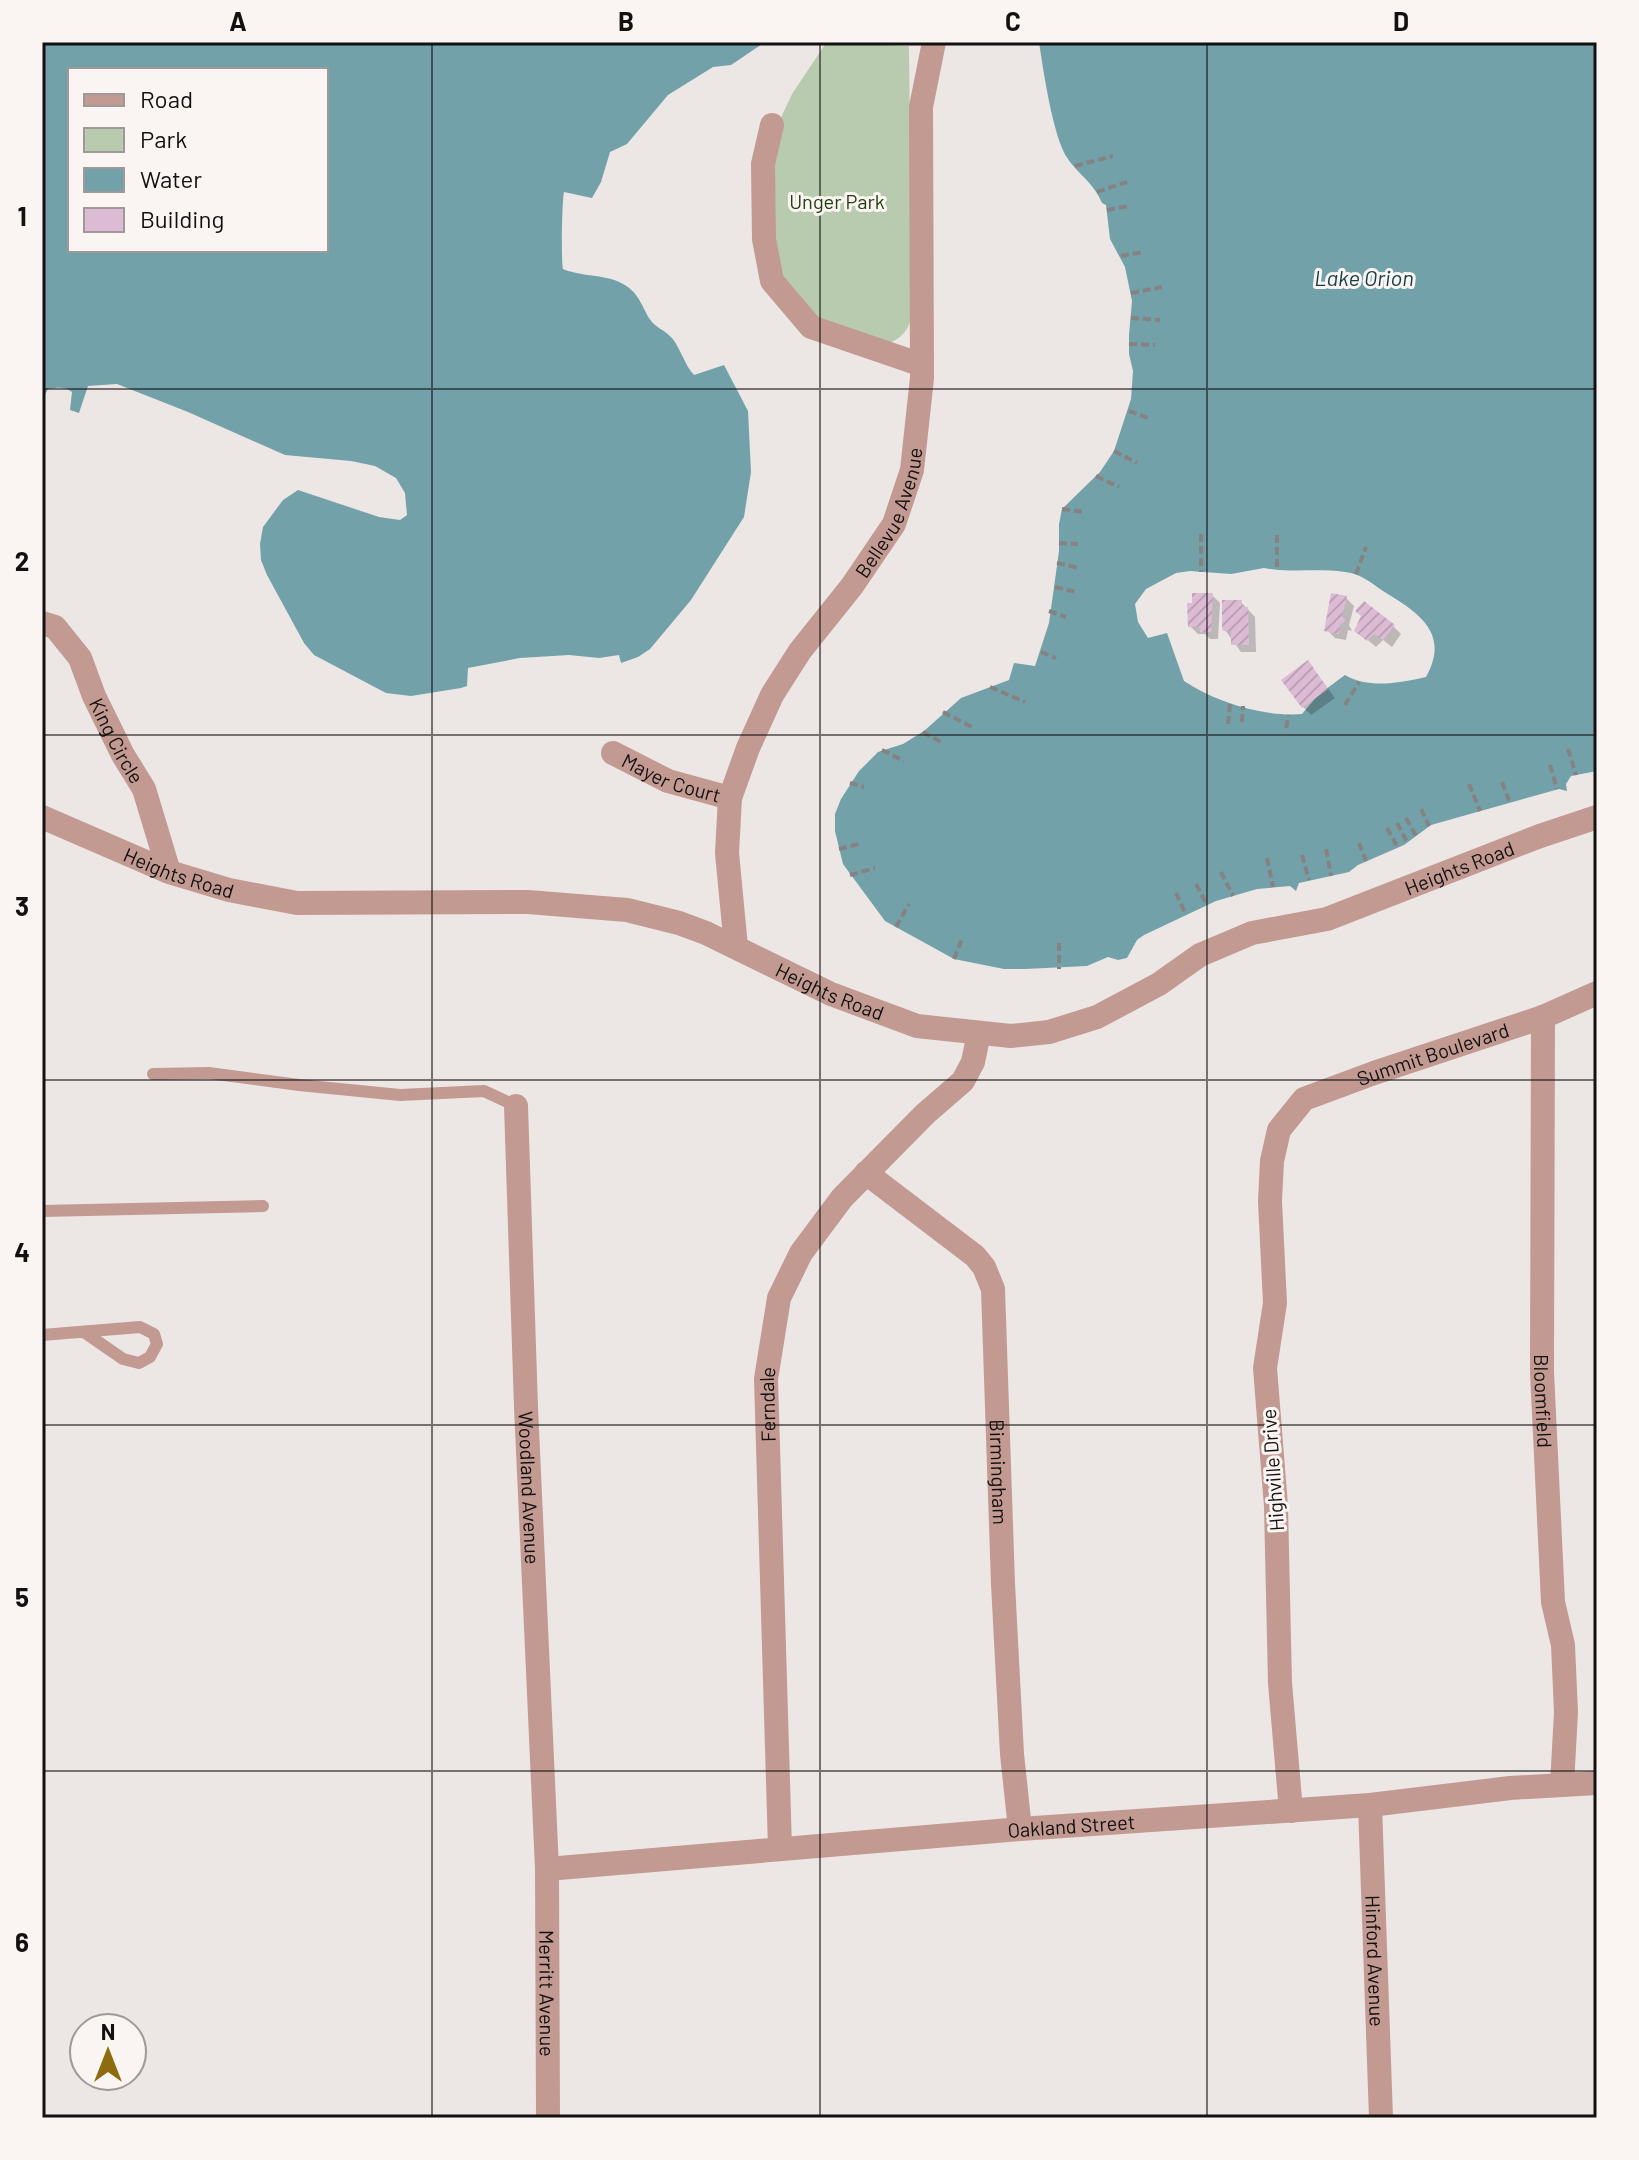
<svg xmlns="http://www.w3.org/2000/svg" width="1639" height="2160" font-family="Barlow,sans-serif">
<style>
.park{fill:#b8cbaf}
.water{fill:#73a1aa;fill-rule:evenodd}
.shadow{fill:#0003}
.building{fill:url(#building-hatch)}
.lines{fill:none;stroke-linecap:round;stroke-linejoin:round}
.path{stroke:#858281;stroke-width:4;stroke-dasharray:8 4;stroke-linecap:butt}
.lane{stroke:#c29a91;stroke-width:12}
.street{stroke:#c29a91;stroke-width:24}
.grid{fill:none;stroke:#121010;stroke-width:2;stroke-opacity:0.55}
.labels{text-anchor:middle;dominant-baseline:central;stroke-width:6;stroke-linejoin:round;paint-order:stroke}
.park-label{font-size:20px;fill:#213e0d;stroke:#faf5f2}
.street-label{font-size:20px;fill:#121010;stroke:#faf5f2}
.water-label{font-size:22px;font-style:italic;fill:#133f46;stroke:#faf5f2}
.neatline{fill:none;stroke:#121010;stroke-width:3}
.grid-label{font-size:26px;text-anchor:middle;font-weight:bold;fill:#121010}
</style>
<defs>
<pattern id="building-hatch" width="6" height="6" patternUnits="userSpaceOnUse" patternTransform="scale(2)"><rect width="6" height="6" fill="#ddbbd5"/><path d="M-1 1l2-2M0 6l6-6M5 7l2-2" fill="none" stroke="#bda0b6"/></pattern>
</defs>
<rect width="100%" height="100%" fill="#ece7e5"/>
<path class="park" d="M826,43L909,46L912,314C909,329 904,336 890,343L820,322L787,294L766,238L777,126L792,94Z"/>
<path class="water" d="M42,42H765L731,65L713,67L668,95L627,144L610,152L601,182L592,198L564,192C562,200 561,262 563,269C582,277 606,274 623,284C638,292 641,304 649,318C654,327 665,330 672,338C681,349 684,364 694,375L724,365L748,411L751,472L744,517L691,600L650,649L638,657L621,663L619,655L599,658L569,655L520,658L468,668L467,686L461,688L411,696L386,693L314,655L304,643L267,575L261,560L260,544L263,527L283,500L298,490L379,517L400,520L407,515L405,493L396,478L375,466L351,461L285,455L188,412L117,384L88,386L79,413L70,410L72,392C64,386 57,388 48,389L42,400ZM70,70H326V250H70Z
M1039,42H1597V771L1571,776L1566,784L1567,791L1559,789L1431,825L1404,845L1358,865L1349,872L1299,883L1296,891L1290,886L1257,889L1216,901L1144,935L1137,940L1127,958L1118,960L1108,957L1087,966L1025,969H1004L954,959L885,921L843,864L835,831V814L841,799L859,771L878,752L903,744L924,731L961,698L1009,680L1014,663L1035,666L1049,623L1059,551V524L1062,509L1100,472L1114,451L1131,399L1133,371L1129,354V335L1132,301L1125,267L1110,239L1106,205L1102,203C1094,183 1079,175 1068,159C1053,139 1043,68 1039,42ZM1264,568C1291,573 1318,568 1345,572C1361,574 1370,582 1383,591C1417,612 1451,632 1426,677C1399,683 1369,689 1345,675L1318,695L1302,714C1262,717 1216,702 1184,681L1167,633L1148,638L1138,622L1135,604L1146,589L1176,573L1190,571L1231,574Z"/>
<path class="shadow" d="M1212,595L1220,603L1218,639H1210L1205,634H1198L1190,626Z
M1346,598L1354,606L1349,625L1352,631L1348,630L1346,640L1335,638L1327,630Z
M1241,602L1255,617L1256,652H1241L1225,630Z
M1393,626L1401,634L1392,647L1383,640L1376,647L1356,630Z
M1315,671L1335,698L1311,715L1303,707Z"/>
<path class="building" d="M1192,593H1213L1211,632H1200L1199,626L1188,627L1187,603H1192Z
M1331,593L1347,596L1342,617L1345,619L1344,624L1341,623L1339,634L1324,631Z
M1222,600H1242V607H1248L1249,645H1231V631H1223L1222,627Z
M1364,601L1395,625L1383,640L1374,634L1367,641L1354,631L1361,616L1355,611Z
M1308,660L1328,689L1302,708L1281,680Z"/>
<g class="lines">
<path class="path" d="M1075,166L1113,156
M1097,192L1127,182
M1107,210L1129,206
M1121,256L1143,252
M1131,293L1162,287
M1131,318L1160,320
M1129,344L1155,345
M1129,411L1151,419
M1114,451L1137,463
M1096,476L1119,487
M1062,509L1083,512
M1201,534V572
M1277,535V570
M1059,543L1078,544
M1057,563L1079,568
M1356,574L1366,547
M1055,587L1076,592
M1049,611L1066,617
M1041,652L1056,658
M990,687L1025,702
M1345,705L1359,682
M943,712L974,728
M1242,722L1243,706
M1228,724L1230,704
M1286,728L1289,715
M923,732L941,742
M1568,749L1576,775
M882,750L904,761
M1550,765L1557,789
M1502,782L1510,803
M850,783L864,787
M1469,784L1480,811
M1421,809L1429,826
M1406,818L1416,836
M1397,823L1407,842
M1387,828L1398,848
M1359,843L1366,861
M839,849L862,843
M1326,849L1331,876
M1302,855L1309,880
M1267,858L1273,887
M1221,872L1233,896
M850,875L875,868
M1196,884L1207,905
M1176,893L1186,915
M896,927L909,904
M1059,943V969
M954,959L962,939"/>
<path class="lane" d="M153,1074L209,1073L299,1085L400,1095L484,1091L516,1106
M42,1211L263,1206
M42,1335L140,1327L154,1334L157,1344L150,1357L139,1363L123,1359L84,1332"/>
<g class="street">
<path d="M772,125L763,164L764,239L772,281L811,327L922,365"/>
<path id="s1" d="M42,623L55,627L80,658L94,696L123,755L144,789L169,872"/>
<path id="s2" d="M613,753L668,781L730,798"/>
<path id="s3" d="M42,817L169,872L229,890L297,903L528,902L627,910L679,923L706,933L831,994L917,1026L1011,1036L1049,1032L1097,1017L1159,984L1200,955L1252,933L1327,919L1540,836L1597,817"/>
<path id="s4" d="M736,947L727,853L730,798L748,748L772,695L800,651L852,586L894,524L912,470L922,378L921,107L934,42"/>
<path id="s5" d="M1543,1017L1542,1372L1553,1602L1563,1645L1566,1712L1562,1785"/>
<path id="s6" d="M516,1106L526,1407L547,1869L548,2118"/>
<path id="s7" d="M866,1173L975,1256L984,1267L993,1289L1003,1584L1012,1754L1020,1829"/>
<path id="s8" d="M1370,1805L1381,2118"/>
<path id="s9" d="M1291,1811L1280,1683L1276,1506L1265,1368L1275,1303L1270,1201L1272,1161L1279,1130L1304,1099L1374,1073L1543,1017L1597,993"/>
<path id="s10" d="M780,1848L766,1379L779,1298L801,1253L842,1198L925,1114L963,1081L973,1062L979,1033"/>
<path id="s11" d="M547,1869L1020,1829L1370,1805L1510,1788L1597,1783"/>
</g>
</g>
<path class="grid" d="M432,42V2118M820,42V2118M1207,42V2118M42,389H1597M42,735H1597M42,1080H1597M42,1425H1597M42,1771H1597"/>
<g class="labels">
<g class="park-label">
<text x="837" y="201">Unger Park</text>
</g>
<g class="street-label">
<text stroke="none"><textPath href="#s4" startOffset="480">Bellevue Avenue</textPath></text>
<text stroke="none"><textPath href="#s1" startOffset="144">King Circle</textPath></text>
<text stroke="none"><textPath href="#s2" startOffset="64">Mayer Court</textPath></text>
<text stroke="none"><textPath href="#s3" startOffset="1492">Heights Road</textPath></text>
<text stroke="none"><textPath href="#s3" startOffset="148">Heights Road</textPath></text>
<text stroke="none"><textPath href="#s3" startOffset="820">Heights Road</textPath></text>
<text stroke="none"><textPath href="#s9" startOffset="860">Summit Boulevard</textPath></text>
<text stroke="none"><textPath href="#s5" startOffset="384">Bloomfield</textPath></text>
<text stroke="none"><textPath href="#s10" startOffset="444">Ferndale</textPath></text>
<text transform="translate(1272 1470) rotate(-94)">Highville Drive</text>
<text stroke="none"><textPath href="#s7" startOffset="358">Birmingham</textPath></text>
<text stroke="none"><textPath href="#s6" startOffset="382">Woodland Avenue</textPath></text>
<text stroke="none"><textPath href="#s11" startOffset="526">Oakland Street</textPath></text>
<text stroke="none"><textPath href="#s8" startOffset="156">Hinford Avenue</textPath></text>
<text stroke="none"><textPath href="#s6" startOffset="888">Merritt Avenue</textPath></text>
</g>
<g class="water-label">
<text x="1364" y="277">Lake Orion</text>
</g>
</g>
<rect width="1639" height="2160" fill="none" stroke="#faf5f2" stroke-width="88"/>
<rect x="68" y="68" width="260" height="184" fill="#faf5f2" stroke="#9d9998" stroke-width="2"/>
<rect x="84" y="94" width="40" height="12" fill="#c29a91" stroke="#9d9998" stroke-width="2"/>
<text x="140" y="108" font-size="24" fill="#121010">Road</text>
<rect x="84" y="128" width="40" height="24" fill="#b8cbaf" stroke="#9d9998" stroke-width="2"/>
<text x="140" y="148" font-size="24" fill="#121010">Park</text>
<rect x="84" y="168" width="40" height="24" fill="#73a1aa" stroke="#9d9998" stroke-width="2"/>
<text x="140" y="188" font-size="24" fill="#121010">Water</text>
<rect x="84" y="208" width="40" height="24" fill="#ddbbd5" stroke="#9d9998" stroke-width="2"/>
<text x="140" y="228" font-size="24" fill="#121010">Building</text>
<g transform="translate(108 2052)"><circle r="38" fill="#faf5f2" stroke="#9d9998" stroke-width="2"/>
<path d="M0-6L14 30L0 20L-14 30Z" fill="#8e6b0f"/>
<text y="-12" font-size="22" font-weight="bold" text-anchor="middle" fill="#121010">N</text>
</g>
<rect x="44" y="44" width="1551" height="2072" class="neatline"/>
<g class="grid-label">
<text x="238" y="31">A</text>
<text x="626" y="31">B</text>
<text x="1013" y="31">C</text>
<text x="1401" y="31">D</text>
<text x="22" y="226">1</text>
<text x="22" y="571">2</text>
<text x="22" y="916">3</text>
<text x="22" y="1262">4</text>
<text x="22" y="1607">5</text>
<text x="22" y="1952">6</text>
</g>
</svg>
